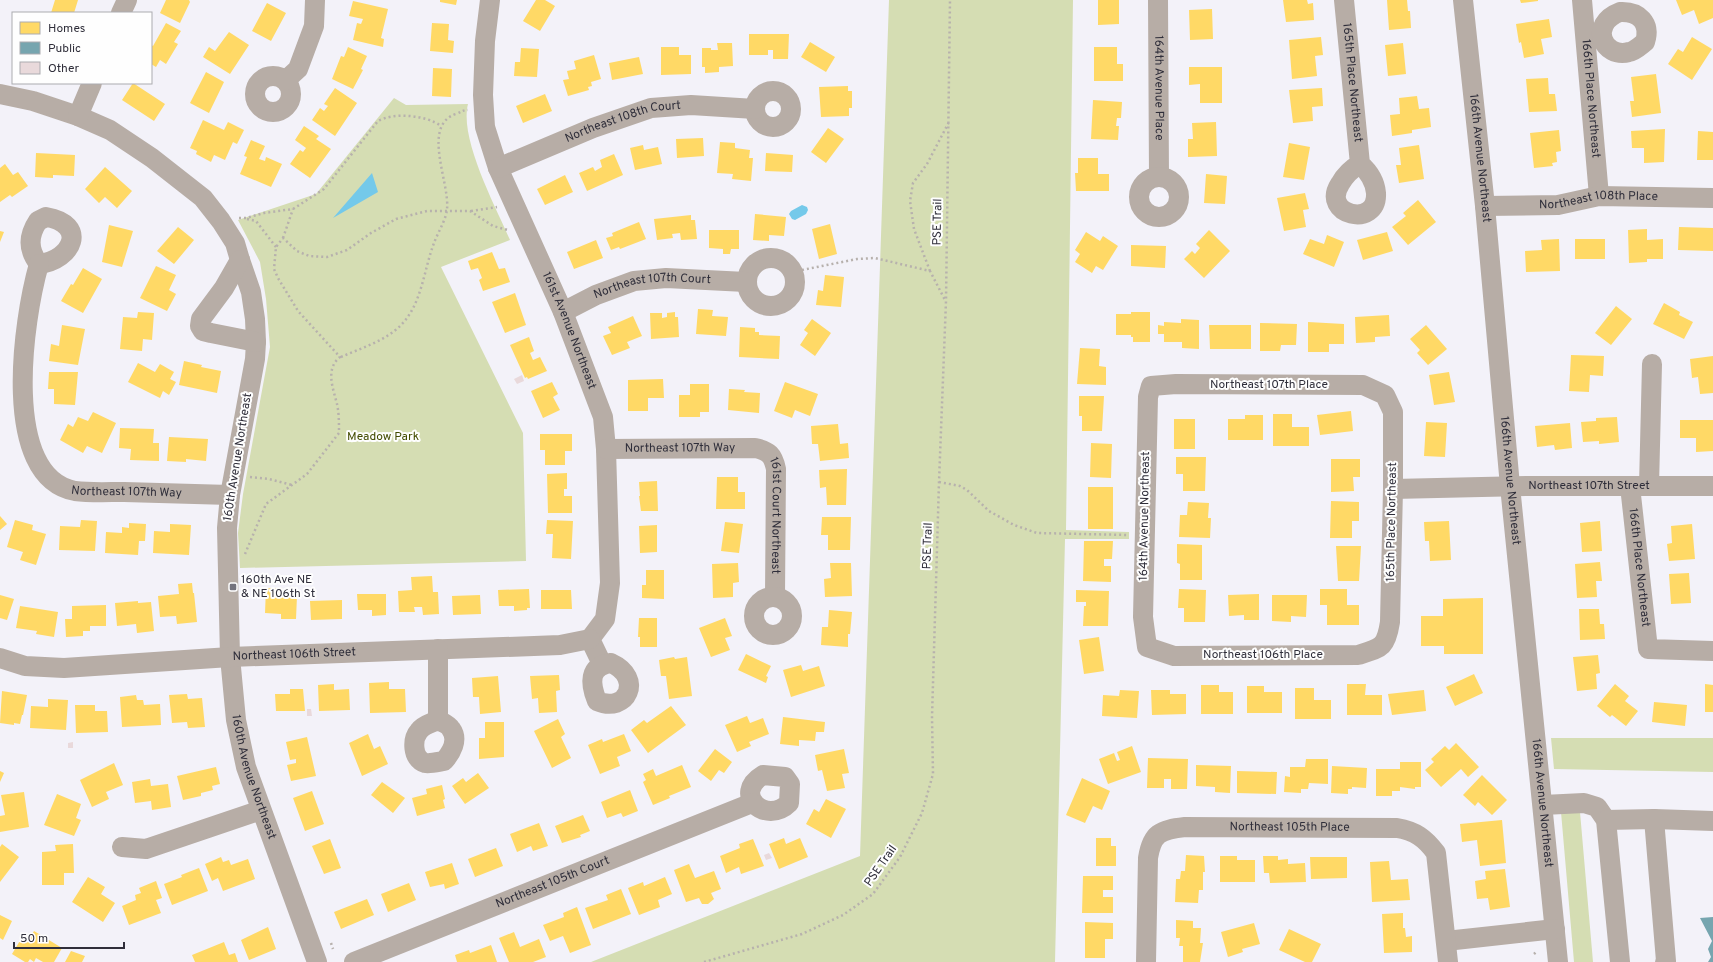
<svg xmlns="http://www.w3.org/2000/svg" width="1713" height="962" font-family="Overpass,sans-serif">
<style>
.green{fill:#d5ddb3}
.water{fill:#74c9ea}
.homes{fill:#ffd966}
.public{fill:#76a5af}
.building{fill:#e9d9db}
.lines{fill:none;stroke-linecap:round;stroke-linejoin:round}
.path{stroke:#b7b1ad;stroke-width:2.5;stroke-dasharray:2 3;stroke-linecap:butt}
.minor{stroke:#b7ada6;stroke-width:20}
.poi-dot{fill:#74737d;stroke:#fefefe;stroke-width:1.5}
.labels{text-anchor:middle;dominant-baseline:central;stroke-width:4;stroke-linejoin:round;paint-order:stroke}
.street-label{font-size:12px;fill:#2f2e3a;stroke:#fefefe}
.park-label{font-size:12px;fill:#424b00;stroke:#fefefe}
.poi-label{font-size:12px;fill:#2f2e3a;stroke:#fefefe;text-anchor:start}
</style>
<rect width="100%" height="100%" fill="#f3f2f9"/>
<path class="green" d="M889,0H1073L1066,530L1129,532V539H1065L1055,962H591L860,856Z
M394,98L406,105L468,104C459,139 496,207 510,240L441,267L523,433L526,561L240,568L238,533L243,494L270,347L266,299L260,262L238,220L316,194Z
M1551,738H1713V772L1554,769Z
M1561,812H1580L1593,962H1574Z"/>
<path class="water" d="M372,173L378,192L333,218Z
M802,205L807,207L808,210L806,214L795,220L792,219L789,214L791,211Z"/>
<path class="homes" d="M55,0H78L74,13H51Z
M166,0H189L190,2L180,23L160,13Z
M440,0H457L456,5L440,2Z
M536,0H545L555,6L540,31L523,21Z
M1098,0H1119V24L1098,25Z
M1283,0H1307L1308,4L1313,3L1314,20L1286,22Z
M1387,0H1407L1408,11H1410L1411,28L1389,30Z
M1520,0H1538V1L1521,3Z
M1676,0H1713V18L1699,24L1694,10L1682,15Z
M353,1L388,9L381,38L384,39L383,47L353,40L357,23L361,24L363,19L349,16Z
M267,3L286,13L271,41L252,31Z
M1212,9L1213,39L1190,40L1189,10Z
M1549,19L1552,37L1541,39L1544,54L1524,58L1521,42L1519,43L1516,24Z
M166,23L181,31L174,42L178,44L166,64L160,60L156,67L151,64V45L153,46Z
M432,23L449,24L448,40L454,41L453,53L430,51Z
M229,32L249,45L230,74L203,57L209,47L215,51Z
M749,34H789L788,59H773V50H768V55H749Z
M1321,37L1323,55L1315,56L1317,76L1292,79L1289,40Z
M1692,37L1712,49L1692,80L1668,64L1678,49L1683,52Z
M810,42L835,57L826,72L801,57Z
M717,43H732L733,66L719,67V72L705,73V67H702V48H711V50H718Z
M1403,43L1406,74L1388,76L1385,45Z
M348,47L367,56L361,69L363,70L353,89L332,79L341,56L344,57Z
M661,47H679V55H691V74L661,75Z
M1094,47H1117V64H1123V81H1094Z
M521,48L539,49L537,77L514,76L515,62H520Z
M594,55L601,79L591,82L592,86L588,87L589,90L568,96L563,80L569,79L567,71L576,69L574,61Z
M639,57L643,74L612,80L609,63Z
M1189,67H1222V103H1200V84L1189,85Z
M433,68L452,69L451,97L432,96Z
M206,72L224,82L209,113L190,103Z
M1656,74L1661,113L1632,117L1630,101H1634L1631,77Z
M1548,78L1549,94H1555L1557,111L1529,112L1526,79Z
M133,83L165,104L154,121L122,100Z
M848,86V91H852V108H849V116L821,117L819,87Z
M335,88L357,103L335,136L312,120L320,108L324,111L328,106L324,104Z
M1322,88L1323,106L1312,107L1313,121L1293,123L1289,90Z
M545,94L552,111L523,123L516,106Z
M1417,96L1419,109L1429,108L1431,127L1412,130V133L1392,136L1390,115L1400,114L1399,98Z
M1093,100L1122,102L1121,118H1117L1116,126H1119L1118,140L1091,139Z
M203,120L224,130L228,122L244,130L237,144L233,142L225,160L214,155L211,162L196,154L197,151L190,148Z
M1216,122L1217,156L1188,157V139H1193L1192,123Z
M304,126L319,136L316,139L331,149L310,178L290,164L300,150L303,152L306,148L295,140Z
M828,128L844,139L826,163L811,152Z
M1665,129L1664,162L1644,163V148H1632L1631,131Z
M1559,130L1561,151L1556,152L1557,162L1552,163L1553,166L1534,168L1530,133Z
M1698,131L1713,132V160H1697Z
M703,138L704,156L677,158L676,139Z
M251,140L265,146L259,159L265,161L266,157L282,164L271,187L240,174L247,157L244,156Z
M720,142L735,143V148L750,150L749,158H753L751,181L732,179L733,174L717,173Z
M1289,143L1310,147L1304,180L1283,177Z
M643,145L644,150L658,147L662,164L635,170L630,148Z
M1419,145L1424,179L1399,183L1396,165H1401L1399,148Z
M36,153L75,155L74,176L53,175V178L35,177Z
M766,153L793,155L792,172L765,171Z
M614,154L623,175L587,191L579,173L593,167L595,171L602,167L600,160Z
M1078,158H1098V174H1109V191H1076L1075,173H1078Z
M5,164L13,175L18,172L28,186L12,197L10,195L0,202V168Z
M105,167L132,191L117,208L105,197L99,203L85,189Z
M1206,174L1227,176L1225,204L1204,203Z
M565,175L573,192L545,205L537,189Z
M1305,193L1309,209L1303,210L1306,227L1284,231L1277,198Z
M1418,200L1436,222L1408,245L1392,227L1406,216L1403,213Z
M755,214L786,217L784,236L769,235V241L753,240Z
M691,215V220H695L697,239L681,240L680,233L672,234L673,238L657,240L654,219Z
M639,222L646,239L620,249L619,247L611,250L606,238L613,236L612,233Z
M830,224L837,254L819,259L812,229Z
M109,225L133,231L122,267L102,262Z
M178,227L194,240L174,264L157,251Z
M1679,227L1713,228V251L1678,250Z
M1647,229V240L1663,239V259H1647V262L1629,263L1628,230Z
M709,230H739V249H731L730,254H723V249L709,248Z
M1209,230L1230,251L1204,278L1184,259L1192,251L1195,254L1200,248L1196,244Z
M0,231L4,232L0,242Z
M1086,232L1100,241L1103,236L1118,246L1103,270L1096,266L1092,273L1075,262L1080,254L1075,250Z
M1387,232L1393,251L1363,260L1357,240Z
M1327,235L1344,242L1334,267L1303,254L1310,239L1324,244Z
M1559,239L1560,271L1526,272L1525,251L1542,250L1541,240Z
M1575,239H1605V259H1575Z
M596,240L603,258L574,269L567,252Z
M1131,245L1166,246L1165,268L1131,266Z
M492,252L499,269L505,268L510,282L483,291L479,280L482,278L478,268L471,270L468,261Z
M156,266L176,275L169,290L176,294L167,311L140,298Z
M83,268L102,279L83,313L61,301L71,284L73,285Z
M825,275L844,277L841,307L816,305L818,290L823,291Z
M515,293L526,325L505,333L492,302Z
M1664,303L1680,312L1679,315L1693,322L1684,339L1653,324Z
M1616,306L1632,319L1611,345L1595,333Z
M698,309L713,310L712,316L728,317L726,336L696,334Z
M138,312L154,313L152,340L143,339L142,351L120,349L123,317L137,318Z
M675,312V317H678L679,337L651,339L650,313H662V318L667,317V313Z
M1131,312H1150V342H1133V337H1131V335H1116V314H1131Z
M1389,315L1390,336L1375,337V342L1356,343L1355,317Z
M633,316L642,336L627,342L630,348L612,355L603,336L611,333L608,327Z
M812,319L831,333L815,356L800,345L808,333L804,330Z
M1181,319L1199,320V349L1182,348V342H1164V334H1158V325L1164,326V322L1181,323Z
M1308,322L1344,324V344H1329V352H1308Z
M1260,323L1297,324L1296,345H1281L1280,351H1260Z
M62,325L85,329L78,365L49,361L51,344L59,346Z
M1209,325H1251V349H1210Z
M1426,325L1447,349L1428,365L1417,353L1420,350L1410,339Z
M740,327L755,328V332H759V335L780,336L779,359L739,357Z
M529,337L534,351L530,353L533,360L540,357L547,371L528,379L527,377L525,378L510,345Z
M1080,348L1100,349L1099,366L1106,367V385L1077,384Z
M1571,355L1604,356L1603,376L1590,375L1589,392L1569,391Z
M1713,356V393L1700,394L1698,377L1692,378L1690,359Z
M184,361L202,365L201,367L221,371L217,393L179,385Z
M138,363L155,372L160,364L174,372L170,379L176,382L169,395L163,391L160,398L128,382Z
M49,372H78L75,405L54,404V389H48Z
M1449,372L1455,402L1434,405L1429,375Z
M663,379L664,398H648V411H628V380Z
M552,382L558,394L553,397L560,410L543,418L531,391Z
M785,382L818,394L810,416L795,410L792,418L774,411Z
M690,384H709V412H700V417H679V395H690Z
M729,389L745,390L744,392L760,393L759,413L728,410Z
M1079,396H1104L1102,431H1082V416H1079Z
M1351,411L1353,431L1320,435L1317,415Z
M93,412L116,423L102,453L87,446L83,453L60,440L68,424L73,427L78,417L88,421Z
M1273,414H1292V427H1309V446H1273Z
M1245,415H1263V440H1228V419H1245Z
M1617,417L1619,442L1599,444V441L1583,442L1581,422L1596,421V418Z
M1174,419H1195V449H1174Z
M1680,420H1713V451L1696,452V438H1680Z
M1426,422L1447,423L1445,457L1424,456Z
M1570,423L1572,448L1555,450L1554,445L1537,447L1535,426Z
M838,424L840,444L848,443L849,458L820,461L818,444H812L811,426Z
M120,428L154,429L153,443H159V461L130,460L131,449L119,448Z
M540,434H572V451H565V465H545V450H540Z
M169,437L208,439L206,461L186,459V462L167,461Z
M1091,443L1112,444L1111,478L1090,477Z
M1176,457H1206L1205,491H1183V474H1176Z
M1331,459H1360V477H1353L1354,491L1331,492Z
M847,469L846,505H827L826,487L820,488L819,470Z
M567,473V489H564V496H572V513H548L547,474Z
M717,477H738V492H745V509H716Z
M657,481L658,511H641L639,496H640L639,482Z
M1088,487H1113V529H1088Z
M1331,501L1359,502V521H1352V538H1330Z
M1188,502L1209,503L1208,518H1211L1210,538L1179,537L1180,515H1187Z
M0,516L7,524L0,530Z
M822,517H851L850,550H828V535H821Z
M15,520L33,525L32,530L46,534L36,565L20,560L23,552L7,547Z
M81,520L97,521L95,551L59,550L60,526L80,527Z
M547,520L573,521L571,559L552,558L553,534H546Z
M1449,521L1451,560L1430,561L1429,541H1425L1424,522Z
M1600,521L1602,551L1582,552L1580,523Z
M725,522L743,524L739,553L721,551Z
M129,523L146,524L145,541H139L138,555L105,553L106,532L122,533V527L129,528Z
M170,524L191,525L189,555L153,553L154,531L170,532Z
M1692,524L1695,559L1669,561L1667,544L1672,543L1671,526Z
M657,525V552L640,553L639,526Z
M1084,541H1113L1112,559H1104V566H1111V582L1083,581Z
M1177,544L1202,545V580H1180V564L1177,563Z
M1336,546H1361L1359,581H1338Z
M1600,562L1602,581H1596L1597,597L1577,598L1575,564Z
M738,563L739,582L733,583V597L713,598L712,564Z
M830,563H851L852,596L825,597L824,579L831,578Z
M646,570H664V599L642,598V585H646Z
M1689,573L1691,603L1671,604L1669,574Z
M432,576L433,592H438L439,614L423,615L422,607H414L415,612H399L398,591L412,590L411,577Z
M192,583L193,593H194L197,622L177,624L176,616L160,617L158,596L179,594L178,584Z
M266,588H282V595L297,596L296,619H281V614L265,613Z
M529,589L530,608H527V610L514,611V606H499L498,590Z
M1179,589L1206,590L1205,622H1184V608H1178Z
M1320,589H1347V605H1359V625H1327V605H1320Z
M541,590H571L572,609H541Z
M1076,590L1109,591L1108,626H1083L1084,606H1086V602H1076Z
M357,594H386V615L372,616V610H358Z
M1259,594V620H1244V615L1229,616L1228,595Z
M0,595L14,599L7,620L0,618Z
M480,595L481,614L453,615L452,596Z
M1272,595H1307L1306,617L1291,616V622L1272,621Z
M1483,598V654H1444V646H1421V616H1443V599Z
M342,600V619L311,620L310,601Z
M138,601V603L151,602L154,631L137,633L136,624L117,626L115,603Z
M106,605V626H90V631H83V636L66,637L65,619H72V606Z
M20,606L58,612L54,637L36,634L37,631L16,628Z
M1579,609H1599L1600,624H1604L1605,639L1580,640Z
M829,610L852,612L850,634H848V647L821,645L822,627H828Z
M639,618H657V647H640V637H638Z
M725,618L732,636L725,638L730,650L711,657L699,628Z
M1099,637L1104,671L1084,674L1079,640Z
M746,654L771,666L766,676L768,677L766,683L738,670Z
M1598,655L1600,673L1596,674L1597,689L1577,691L1573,657Z
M674,657L675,659L687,657L692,696L669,699L666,676H661L659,660Z
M801,665L803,671L819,666L825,686L791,697L783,670Z
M1474,674L1483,693L1455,706L1446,687Z
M559,675L560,690L556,691L557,712L539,713L538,698L532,699L530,676Z
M498,676L501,712L480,714L479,697H473L472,678Z
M389,682V689H405L406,712L370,713L369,683Z
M334,684V690L349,689L350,710L319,711L318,685Z
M1347,684H1366L1365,695H1382V715H1347Z
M1615,684L1629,696L1625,701L1638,711L1626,726L1612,715L1610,717L1597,706Z
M1705,684L1713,685V712H1705Z
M1201,685H1219V692H1233V714H1201Z
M1247,686H1264V692H1282V713H1247Z
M1295,688H1314V700H1331V719H1295Z
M290,689H303L305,711H276L275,694H290Z
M1120,690L1139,691L1137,718L1102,716L1103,695L1119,696Z
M1151,690H1170V694H1186V714L1152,715Z
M1424,690L1426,711L1392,715L1388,694Z
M2,691L27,695L23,715H22L20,724L14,723V725L0,723Z
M187,694L188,699L202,698L205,727L188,728L187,722L172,723L169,695Z
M136,695L137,700H143L144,705L160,704L161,725L122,727L120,697Z
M48,699L68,700L66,730L30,728L31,706L48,707Z
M1654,702L1687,705L1685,726L1652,722Z
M75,705H95V711H107L108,732L76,733Z
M671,706L686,725L648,753L631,730L644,720L647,723Z
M747,716L750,723L763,718L769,734L749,742L751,746L737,752L725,725Z
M783,717L825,722L824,732H816L815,741L799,740V746L780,744Z
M558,719L565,734L561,737L571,758L552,768L534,731Z
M485,722H504V757L479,759V738H485Z
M368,734L374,749L380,746L388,764L362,776L349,743Z
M624,734L631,751L617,757L620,766L600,774L588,745L602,739L603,742Z
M307,737L316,776L291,781L287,765L296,763V759L290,760L286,742Z
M1456,743L1479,767L1468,777L1461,769L1441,787L1425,770L1434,762L1431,759L1445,746L1449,750Z
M1132,746L1141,772L1108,784L1099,759L1114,753L1117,761L1120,760L1117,752Z
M715,749L732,762L724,773L719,770L711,781L698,771Z
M844,749L849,773L842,774L845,788L827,791L822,770L818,771L815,755Z
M1148,758L1188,759L1187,789H1171V779H1164V788H1147Z
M1306,759H1328V784L1309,783L1308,789H1301V793L1284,792L1285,776L1290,777V767H1305Z
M1400,762H1421V787H1415V789L1400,787V791H1392V796H1376V769H1400Z
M114,763L123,785L106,792L109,799L92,807L80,780Z
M682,765L691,787L669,796L670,798L653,805L643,782L646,780L643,774L653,769L656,776Z
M1196,765L1231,766L1230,793L1215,792V787L1196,786Z
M1332,766L1367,768L1366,788L1352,787V789H1348V794L1331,793Z
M216,767L220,784L212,786L213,790L201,793V796L183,800L177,776Z
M0,771L4,773L0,782Z
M1237,771L1277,772L1276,794L1237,793Z
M478,773L489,788L465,804L452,786L463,778L466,782Z
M1482,775L1507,800L1492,815L1478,802L1475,806L1463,795Z
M1082,778L1110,791L1102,810L1093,806L1085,823L1066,815Z
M150,779L151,786L168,784L171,807L152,810L151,801L135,803L132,782Z
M382,782L405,798L393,813L371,795Z
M442,785L445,799L443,800L445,808L417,816L412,798L427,794L426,789Z
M630,790L638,811L623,817L621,813L607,818L601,802Z
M312,791L324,824L305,831L293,798Z
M24,792L29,827L0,832V816L5,815L1,795Z
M57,794L81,804L76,818L81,820L74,836L44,825Z
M826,799L846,809L831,838L806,824L814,809L819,812Z
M583,815L590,831L580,835L581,837L562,843L555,826Z
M1502,820L1506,863L1480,866L1477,840L1462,842L1460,824Z
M539,823L548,846L533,851L531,846L517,852L510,834Z
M784,838L786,844L800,838L808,857L779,869L769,844Z
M1096,838H1111V846H1116V866H1096Z
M330,839L341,868L324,874L312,846Z
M753,839L764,866L741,874L739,867L726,873L720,856L740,848L739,844Z
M2,844L19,857L0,882V847Z
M73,844L74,873H64V885H42V852L56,851L55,845Z
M496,848L503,866L475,877L468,859Z
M1186,855L1204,856L1205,872H1203V890H1199L1198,903L1175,902L1176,879H1180L1181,871H1185Z
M1220,856H1237V860H1255V882H1220Z
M1263,856H1278V860L1288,859V864L1305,863L1306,882L1270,883L1269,873H1264Z
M221,857L223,862L229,860L231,865L248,859L255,879L223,891L218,878L212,881L205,864Z
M1310,857H1347V878L1311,879Z
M1389,861L1391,880L1408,879L1410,900L1372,902L1370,862Z
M452,863L459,884L445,889L444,884L430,887L425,872Z
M689,864L695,878L714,871L721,889L711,893L714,899L708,904H702L699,898L686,902L674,870Z
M199,868L208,891L172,905L164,884L182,877L181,875Z
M1505,869L1510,907L1490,910L1488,898L1477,899L1475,881L1486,879L1485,871Z
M1083,876H1113V890H1103V897H1113V913H1082Z
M88,877L105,887L101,894L115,903L103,922L72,902Z
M665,877L672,894L658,900L660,907L639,915L628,888L643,882L644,886Z
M156,881L162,898L156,900L161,913L129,925L122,906L136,900L135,895L141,893L139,888Z
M409,883L416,900L388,912L381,894Z
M621,889L631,914L593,929L585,908L608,900L606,895Z
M367,899L374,915L341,929L334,912Z
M577,907L591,945L570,953L563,936L550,941L543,925L564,917L563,913Z
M1403,913V928H1405L1406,937L1412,936V952L1384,953L1382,914Z
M0,915L12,921L3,940L0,938Z
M1176,920L1193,921V928H1201L1200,943H1203L1200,962H1183V946H1179L1180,938H1176Z
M1085,922L1113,923V939H1105V958H1085Z
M1254,923L1260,944L1242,949L1243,952L1228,957L1221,932Z
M268,927L276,949L249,960L241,940Z
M1289,929L1321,944L1312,962H1305L1279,950Z
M34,931L62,948L54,962H43L36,958L34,962L30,959L28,962H25L12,954L21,939L27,943Z
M514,932L520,947L539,939L546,957L533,962H509L499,938Z
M224,942L229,955L235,953L238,962H195L192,955Z
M491,945L497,962H457L455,955L469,950L470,953Z
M71,951L85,956L82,962H65Z"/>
<path class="public" d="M1713,917V962H1708L1711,957L1708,949L1712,941L1700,918Z"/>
<path class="building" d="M522,375L524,381L517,384L514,379Z
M307,709H311L312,716H307Z
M73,742V748H68V743Z
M769,853L772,858L766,860L764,855Z"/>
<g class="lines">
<path class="path" d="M471,211L497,207
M239,218H246L264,213L293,209L324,189L378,121C394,112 426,115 441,126
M247,219L256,221L276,247
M283,238L293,209
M802,270L857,259L875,258L930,271L945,300
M930,271L914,229L910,201L913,183L927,164L949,122
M341,357C361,348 386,341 402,324C422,303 424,269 434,243C438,232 446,220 447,209C450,183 421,125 456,114C461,112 463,110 468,110
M250,477L269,479L292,485
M939,482L960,486L967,490L989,511L1014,525L1037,533L1129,535
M245,554L266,504L307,474L339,433C339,423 339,413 337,404C333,388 325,369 340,357L298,311L278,278L274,269L276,247L283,238L297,251L309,256L327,257L347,250L371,233L396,219L427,211H470L493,226L508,230
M331,943L333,949
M1534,954L1536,952
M704,962L802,934L843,915L873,894L900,857L922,813L933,774L932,717L939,482L946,301L950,0"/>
<g class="minor">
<path id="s1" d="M490,0L485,41L483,95L485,127L498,168L563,312L603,417L606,449L610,583L605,619L590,639L602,664"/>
<path id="s2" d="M1158,0L1159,177"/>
<path id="s3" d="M1344,0L1360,164C1369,172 1375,181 1376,193C1378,229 1320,215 1340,184C1345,175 1351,169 1360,164"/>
<path id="s4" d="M1463,0L1485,206L1510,486L1558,962"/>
<path id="s5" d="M1582,0L1599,196"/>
<path d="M1620,12C1639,11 1651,23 1645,42C1640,46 1635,51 1629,52C1603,59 1588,24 1620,12Z"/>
<path d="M121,13L127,0"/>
<circle cx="273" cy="94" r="18"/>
<path d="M286,80L298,69L314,26L315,0"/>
<circle cx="773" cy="109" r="18"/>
<path id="s6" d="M0,94L33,101L78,116L110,130L152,158L203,198L221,221L235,243L240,260L251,292L255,319L256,342L255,359L230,495L227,528L230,657L236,720L246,767L317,962"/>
<path d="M78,116L92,83"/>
<path id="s7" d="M498,168L593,128L651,108L691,105L755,109"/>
<circle cx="1159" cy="197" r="20"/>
<path id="s8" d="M1485,206L1558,205L1599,196L1713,198"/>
<path d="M46,217C88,224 73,260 39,264C28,250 28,236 38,221Z"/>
<circle cx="771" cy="282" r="24"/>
<path d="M240,260L224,288L201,319L200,326L203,331L211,333L256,342"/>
<path id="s9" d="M39,264C23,320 0,477 75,491C90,493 108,492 124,492C159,493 194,494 230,495"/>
<path id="s10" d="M563,312L596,295L634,281L666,278L746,282"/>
<path d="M1176,384L1363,385L1385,395L1393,412V489L1390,622C1386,648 1381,648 1358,655L1174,656L1147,647L1143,617L1148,397L1151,386Z"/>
<path id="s11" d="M606,449L755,448C769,451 773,455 776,469L775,596"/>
<path id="s12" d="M1630,486L1648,649L1713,651"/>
<path d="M1649,486L1652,364"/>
<path id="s13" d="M1393,489L1526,486H1713"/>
<circle cx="773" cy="616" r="19"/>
<path id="s14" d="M0,658L25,666L64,668L230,657L560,645L590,639"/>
<path d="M611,663C644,678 627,714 597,701C590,684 588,666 611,663Z"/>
<path d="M438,720C442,722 449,725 451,729C459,740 451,753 444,761C438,762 430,764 425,763C412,759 412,739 419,731C423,725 432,723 438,720V649"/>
<path d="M763,775L785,777L790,784L789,803C766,826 731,794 763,775Z"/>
<path d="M1543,805L1584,803L1597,807L1606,820L1620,962"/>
<path d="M1654,819L1713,821"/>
<path d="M1606,820L1654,819L1666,961L1665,962"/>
<path d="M122,847L146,849L261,810"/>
<path d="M1446,941L1555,929"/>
<path id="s15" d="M354,962L752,803"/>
<path id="s16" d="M1146,962L1148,858C1152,833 1160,830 1185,827L1397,828C1415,831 1425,838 1436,853L1448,962"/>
</g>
</g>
<rect class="poi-dot" x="229" y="583" width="8" height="8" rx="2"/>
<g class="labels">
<g class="street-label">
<text stroke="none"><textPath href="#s3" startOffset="83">165th Place Northeast</textPath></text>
<text stroke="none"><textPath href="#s2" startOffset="88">164th Avenue Place</textPath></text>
<text stroke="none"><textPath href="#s5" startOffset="99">166th Place Northeast</textPath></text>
<text stroke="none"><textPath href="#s7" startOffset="134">Northeast 108th Court</textPath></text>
<text stroke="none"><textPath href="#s4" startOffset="159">166th Avenue Northeast</textPath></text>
<text stroke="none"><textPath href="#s8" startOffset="114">Northeast 108th Place</textPath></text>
<text transform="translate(938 222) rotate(-89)">PSE Trail</text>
<text stroke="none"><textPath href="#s10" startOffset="95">Northeast 107th Court</textPath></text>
<text stroke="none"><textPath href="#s1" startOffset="348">161st Avenue Northeast</textPath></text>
<text x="1269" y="385">Northeast 107th Place</text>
<text stroke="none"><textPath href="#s11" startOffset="74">Northeast 107th Way</textPath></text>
<text transform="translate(238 457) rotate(-81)">160th Avenue Northeast</text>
<text stroke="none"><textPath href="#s4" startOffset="483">166th Avenue Northeast</textPath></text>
<text stroke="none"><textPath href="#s13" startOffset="196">Northeast 107th Street</textPath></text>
<text stroke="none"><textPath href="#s9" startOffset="302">Northeast 107th Way</textPath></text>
<text transform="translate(1145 516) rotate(-89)">164th Avenue Northeast</text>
<text stroke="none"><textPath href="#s11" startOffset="228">161st Court Northeast</textPath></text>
<text transform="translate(1392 522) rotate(-89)">165th Place Northeast</text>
<text transform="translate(928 546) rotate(-88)">PSE Trail</text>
<text stroke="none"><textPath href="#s12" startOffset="82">166th Place Northeast</textPath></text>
<text stroke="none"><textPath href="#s14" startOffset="296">Northeast 106th Street</textPath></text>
<text x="1263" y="655">Northeast 106th Place</text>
<text stroke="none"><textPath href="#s6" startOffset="829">160th Avenue Northeast</textPath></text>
<text stroke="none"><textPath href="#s4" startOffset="807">166th Avenue Northeast</textPath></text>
<text stroke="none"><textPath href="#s16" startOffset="263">Northeast 105th Place</textPath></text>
<text transform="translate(881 866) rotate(-55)">PSE Trail</text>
<text stroke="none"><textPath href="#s15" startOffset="214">Northeast 105th Court</textPath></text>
</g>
<g class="park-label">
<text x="383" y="437">Meadow Park</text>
</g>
<g class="poi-label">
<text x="241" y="580">160th Ave NE<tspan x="241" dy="14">&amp; NE 106th St</tspan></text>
</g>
</g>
<rect x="12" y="12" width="140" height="72" fill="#fefefe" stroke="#ababb0"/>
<rect x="20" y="22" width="20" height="12" fill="#ffd966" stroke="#ababb0"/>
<text x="48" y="32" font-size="12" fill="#2f2e3a">Homes</text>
<rect x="20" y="42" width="20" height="12" fill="#76a5af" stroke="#ababb0"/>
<text x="48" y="52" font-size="12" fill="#2f2e3a">Public</text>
<rect x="20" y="62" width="20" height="12" fill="#e9d9db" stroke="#ababb0"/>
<text x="48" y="72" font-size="12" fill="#2f2e3a">Other</text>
<path d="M14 942v6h110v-6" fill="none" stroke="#2f2e3a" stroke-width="2"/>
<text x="20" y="942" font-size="12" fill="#2f2e3a" stroke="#fefefe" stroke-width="3" paint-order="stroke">50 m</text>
</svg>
